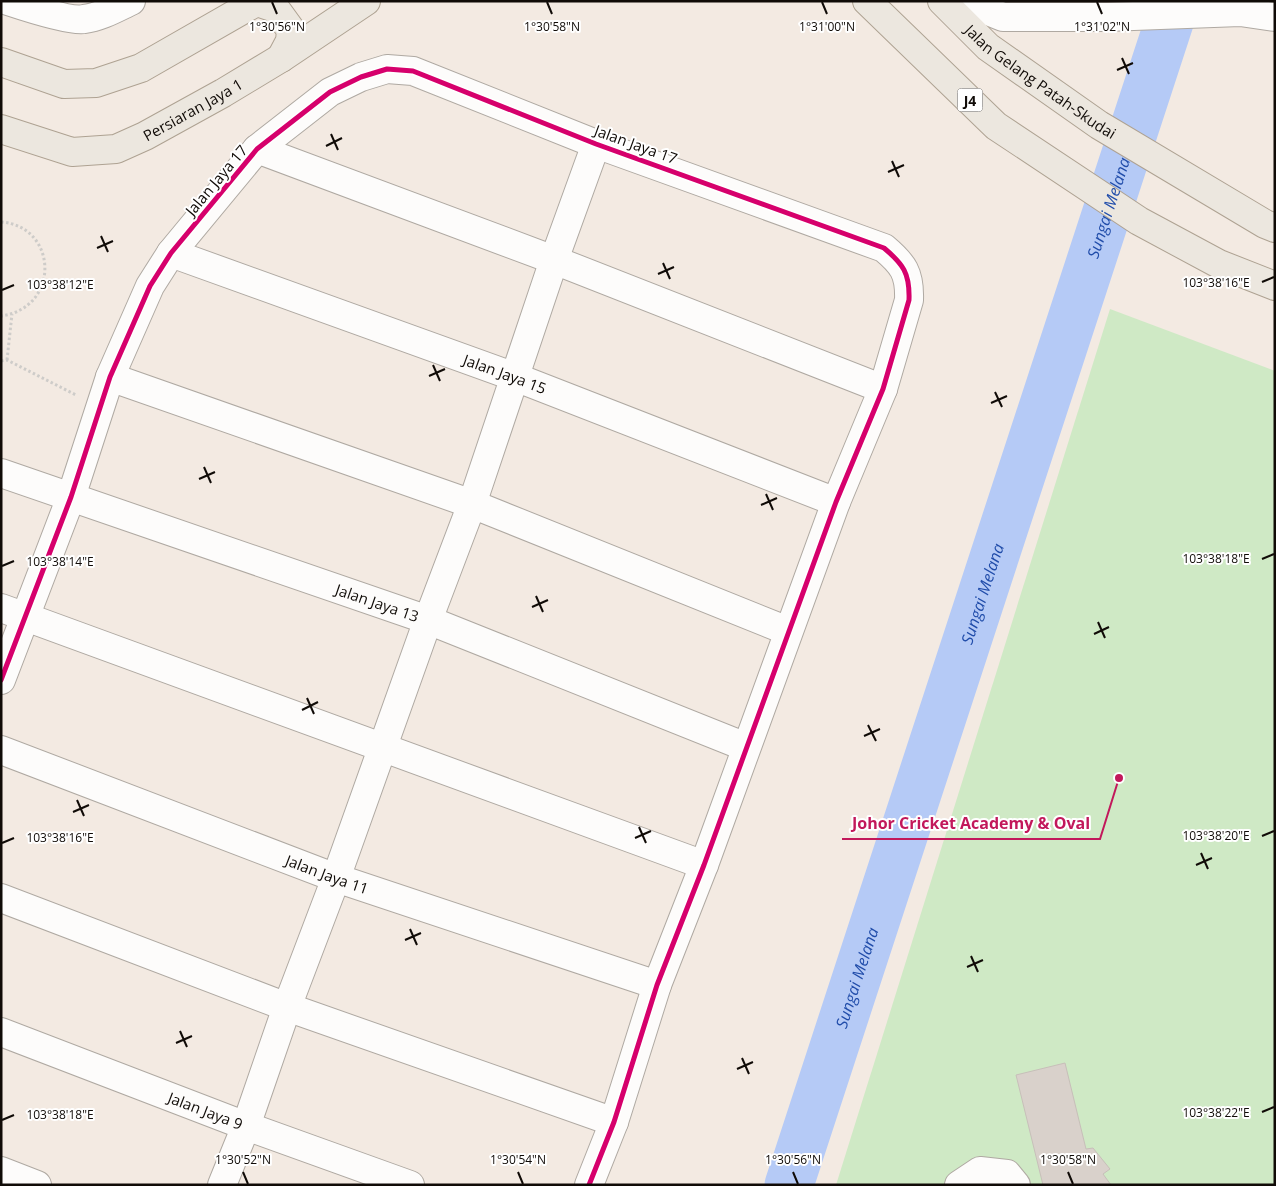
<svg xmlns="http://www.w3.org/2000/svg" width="1276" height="1186" font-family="'Open Sans',sans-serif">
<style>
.green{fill:#cfe9c5}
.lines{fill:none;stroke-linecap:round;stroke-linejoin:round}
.river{stroke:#b5caf6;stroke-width:49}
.building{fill:#d9d1cb;stroke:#c7bfb9}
.minor-casing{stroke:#afa9a2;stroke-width:30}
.major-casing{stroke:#aea292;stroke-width:30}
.path{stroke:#ceccc9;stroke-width:3;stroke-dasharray:2.5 2.5;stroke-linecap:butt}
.minor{stroke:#fdfcfb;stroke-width:28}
.major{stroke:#ece7df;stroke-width:28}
.cycleway-casing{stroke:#fff;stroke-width:8}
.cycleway{stroke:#d6006c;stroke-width:5}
.ticks{fill:none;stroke:#100b07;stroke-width:2}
.labels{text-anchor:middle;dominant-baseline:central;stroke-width:4;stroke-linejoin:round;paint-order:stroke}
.shield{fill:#fff;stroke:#585451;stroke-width:1}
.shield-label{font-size:14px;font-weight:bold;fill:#100b07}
.street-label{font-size:15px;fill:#100b07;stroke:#fff}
.water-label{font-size:16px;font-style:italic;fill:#214daa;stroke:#fff}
.ticks-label{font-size:12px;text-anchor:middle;fill:#100b07;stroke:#fff;stroke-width:4;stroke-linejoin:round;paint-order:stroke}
.leader{fill:none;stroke:#c2185b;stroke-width:2}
.callout-dot{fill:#c2185b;stroke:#fff;stroke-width:2}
.callout-label{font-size:16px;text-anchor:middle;font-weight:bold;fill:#c2185b;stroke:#fff;stroke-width:4;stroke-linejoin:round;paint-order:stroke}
</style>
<rect width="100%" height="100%" fill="#f3eae2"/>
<path class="green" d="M1110,309L1275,371V1185H836Z"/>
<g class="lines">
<path class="river" id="s1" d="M789,1185L1176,1"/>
</g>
<path class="building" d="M1065,1063L1086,1149L1093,1148L1110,1169L1103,1174L1111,1185H1043L1016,1075Z"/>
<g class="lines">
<g class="minor-casing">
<g id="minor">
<path d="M8,1C23,6 71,22 84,19C101,17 116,8 131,1"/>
<path d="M971,1L983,9L1003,17H1107L1240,12L1275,17"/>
<path d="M257,149L554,260L883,389"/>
<path id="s2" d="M171,253L515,377L836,502"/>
<path d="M110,377L472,504L788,631"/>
<path id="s3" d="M1,473L428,620L746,747"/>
<path d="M1,608L704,865"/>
<path d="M1,680L71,497L110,377L150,286L171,253L257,149L330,92L361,77L387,69L413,71L596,144L884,248C903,264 910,273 909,300L883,389L836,502L704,865L657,985L614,1122L589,1185"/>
<path id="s4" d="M1,750L336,878L657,985"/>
<path d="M1,898L287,1007L614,1122"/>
<path id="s5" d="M1,1032L246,1126L410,1185"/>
<path d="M1,1171L37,1185"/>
<path d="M222,1185L246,1126L287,1007L336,878L428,620L472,504L554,260L596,144"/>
<path d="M959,1185L980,1171L1007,1174L1016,1185"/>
</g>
</g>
<g class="major-casing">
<g id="major">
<path d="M867,1L996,126L1139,221L1219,264L1275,286"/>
<path id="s6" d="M942,1L988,47L1099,125L1265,224L1275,228"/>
<path d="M257,2L275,8L291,30L290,41L281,58"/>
<path d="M1,62L64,84L96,83L141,68L258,1"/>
<path id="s7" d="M1,129L72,152L116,149L145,136L223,93L281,58L366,1"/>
</g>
</g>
<path class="path" d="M1,222C58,226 61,308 1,316
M7,360L12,314
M1,361L7,360L76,395"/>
<use href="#minor" class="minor"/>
<use href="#major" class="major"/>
<g class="cycleway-casing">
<path id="cycleway" d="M1,680L71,497L110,377L150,286L171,253L257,149L330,92L361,77L387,69L413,71L596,144L884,248C903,264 910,273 909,300L883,389L836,502L704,865L657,985L614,1122L589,1185"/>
</g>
<use href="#cycleway" class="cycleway"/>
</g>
<path class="ticks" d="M272,2L277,14M547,2L552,14M822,2L827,14M1097,2L1102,14M1122,58L1129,74M1117,70L1133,63M331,134L338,150M326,146L342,138M892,161L899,177M888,172L904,165M101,236L108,252M97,248L113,241M663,263L670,279M658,274L674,267M1262,282L1274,277M2,290L14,285M433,365L440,381M429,376L445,369M995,392L1002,407M991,403L1007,396M204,467L211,483M199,479L215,472M766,494L773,510M761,505L777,498M1262,559L1274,554M2,566L14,561M536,596L543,612M532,607L548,600M1098,622L1105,638M1094,634L1109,627M307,698L314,714M302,710L318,702M868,725L876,741M864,736L880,729M77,800L84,816M73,812L89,805M639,827L646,843M1262,836L1274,831M635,838L651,831M2,843L14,838M1201,853L1208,869M1196,865L1212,858M410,929L417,945M405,940L421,933M971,956L978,972M967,967L983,960M180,1031L187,1047M176,1043L192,1036M742,1058L749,1074M737,1069L753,1062M1262,1112L1274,1107M2,1120L14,1115M243,1172L248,1184M518,1172L523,1184M793,1172L798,1184M1068,1172L1073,1184"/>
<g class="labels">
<rect class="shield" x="957.5" y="88.5" width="25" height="23" rx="4"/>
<g class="shield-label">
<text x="970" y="100">J4</text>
</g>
<g class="street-label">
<text stroke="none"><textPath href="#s6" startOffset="128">Jalan Gelang Patah-Skudai</textPath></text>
<text stroke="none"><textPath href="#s7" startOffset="205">Persiaran Jaya 1</textPath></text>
<text transform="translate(636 144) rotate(20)">Jalan Jaya 17</text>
<text transform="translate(216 180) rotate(-50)">Jalan Jaya 17</text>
<text stroke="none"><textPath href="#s2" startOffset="355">Jalan Jaya 15</textPath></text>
<text stroke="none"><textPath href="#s3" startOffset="398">Jalan Jaya 13</textPath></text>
<text stroke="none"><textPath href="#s4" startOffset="349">Jalan Jaya 11</textPath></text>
<text stroke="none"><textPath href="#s5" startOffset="219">Jalan Jaya 9</textPath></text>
</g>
<g class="water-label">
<text stroke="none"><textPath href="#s1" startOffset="1028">Sungai Melana</textPath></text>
<text stroke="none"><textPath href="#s1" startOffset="622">Sungai Melana</textPath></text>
<text stroke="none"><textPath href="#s1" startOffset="218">Sungai Melana</textPath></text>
</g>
</g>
<g class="ticks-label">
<text x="827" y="31">1°31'00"N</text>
<text x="1102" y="31">1°31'02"N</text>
<text x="277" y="31">1°30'56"N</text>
<text x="552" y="31">1°30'58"N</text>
<text x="1216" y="287">103°38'16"E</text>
<text x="60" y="289">103°38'12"E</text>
<text x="1216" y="563">103°38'18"E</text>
<text x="60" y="566">103°38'14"E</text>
<text x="1216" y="840">103°38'20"E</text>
<text x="60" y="842">103°38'16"E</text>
<text x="1216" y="1117">103°38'22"E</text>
<text x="60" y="1119">103°38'18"E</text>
<text x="243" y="1164">1°30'52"N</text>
<text x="518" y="1164">1°30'54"N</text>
<text x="793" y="1164">1°30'56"N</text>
<text x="1068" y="1164">1°30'58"N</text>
</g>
<path class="leader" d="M1119 778L1100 839H842"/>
<circle class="callout-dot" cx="1119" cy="778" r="5"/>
<g class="callout-label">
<text x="971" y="829">Johor Cricket Academy &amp; Oval</text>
</g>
<rect width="1276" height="1186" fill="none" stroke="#100b07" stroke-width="5"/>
</svg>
